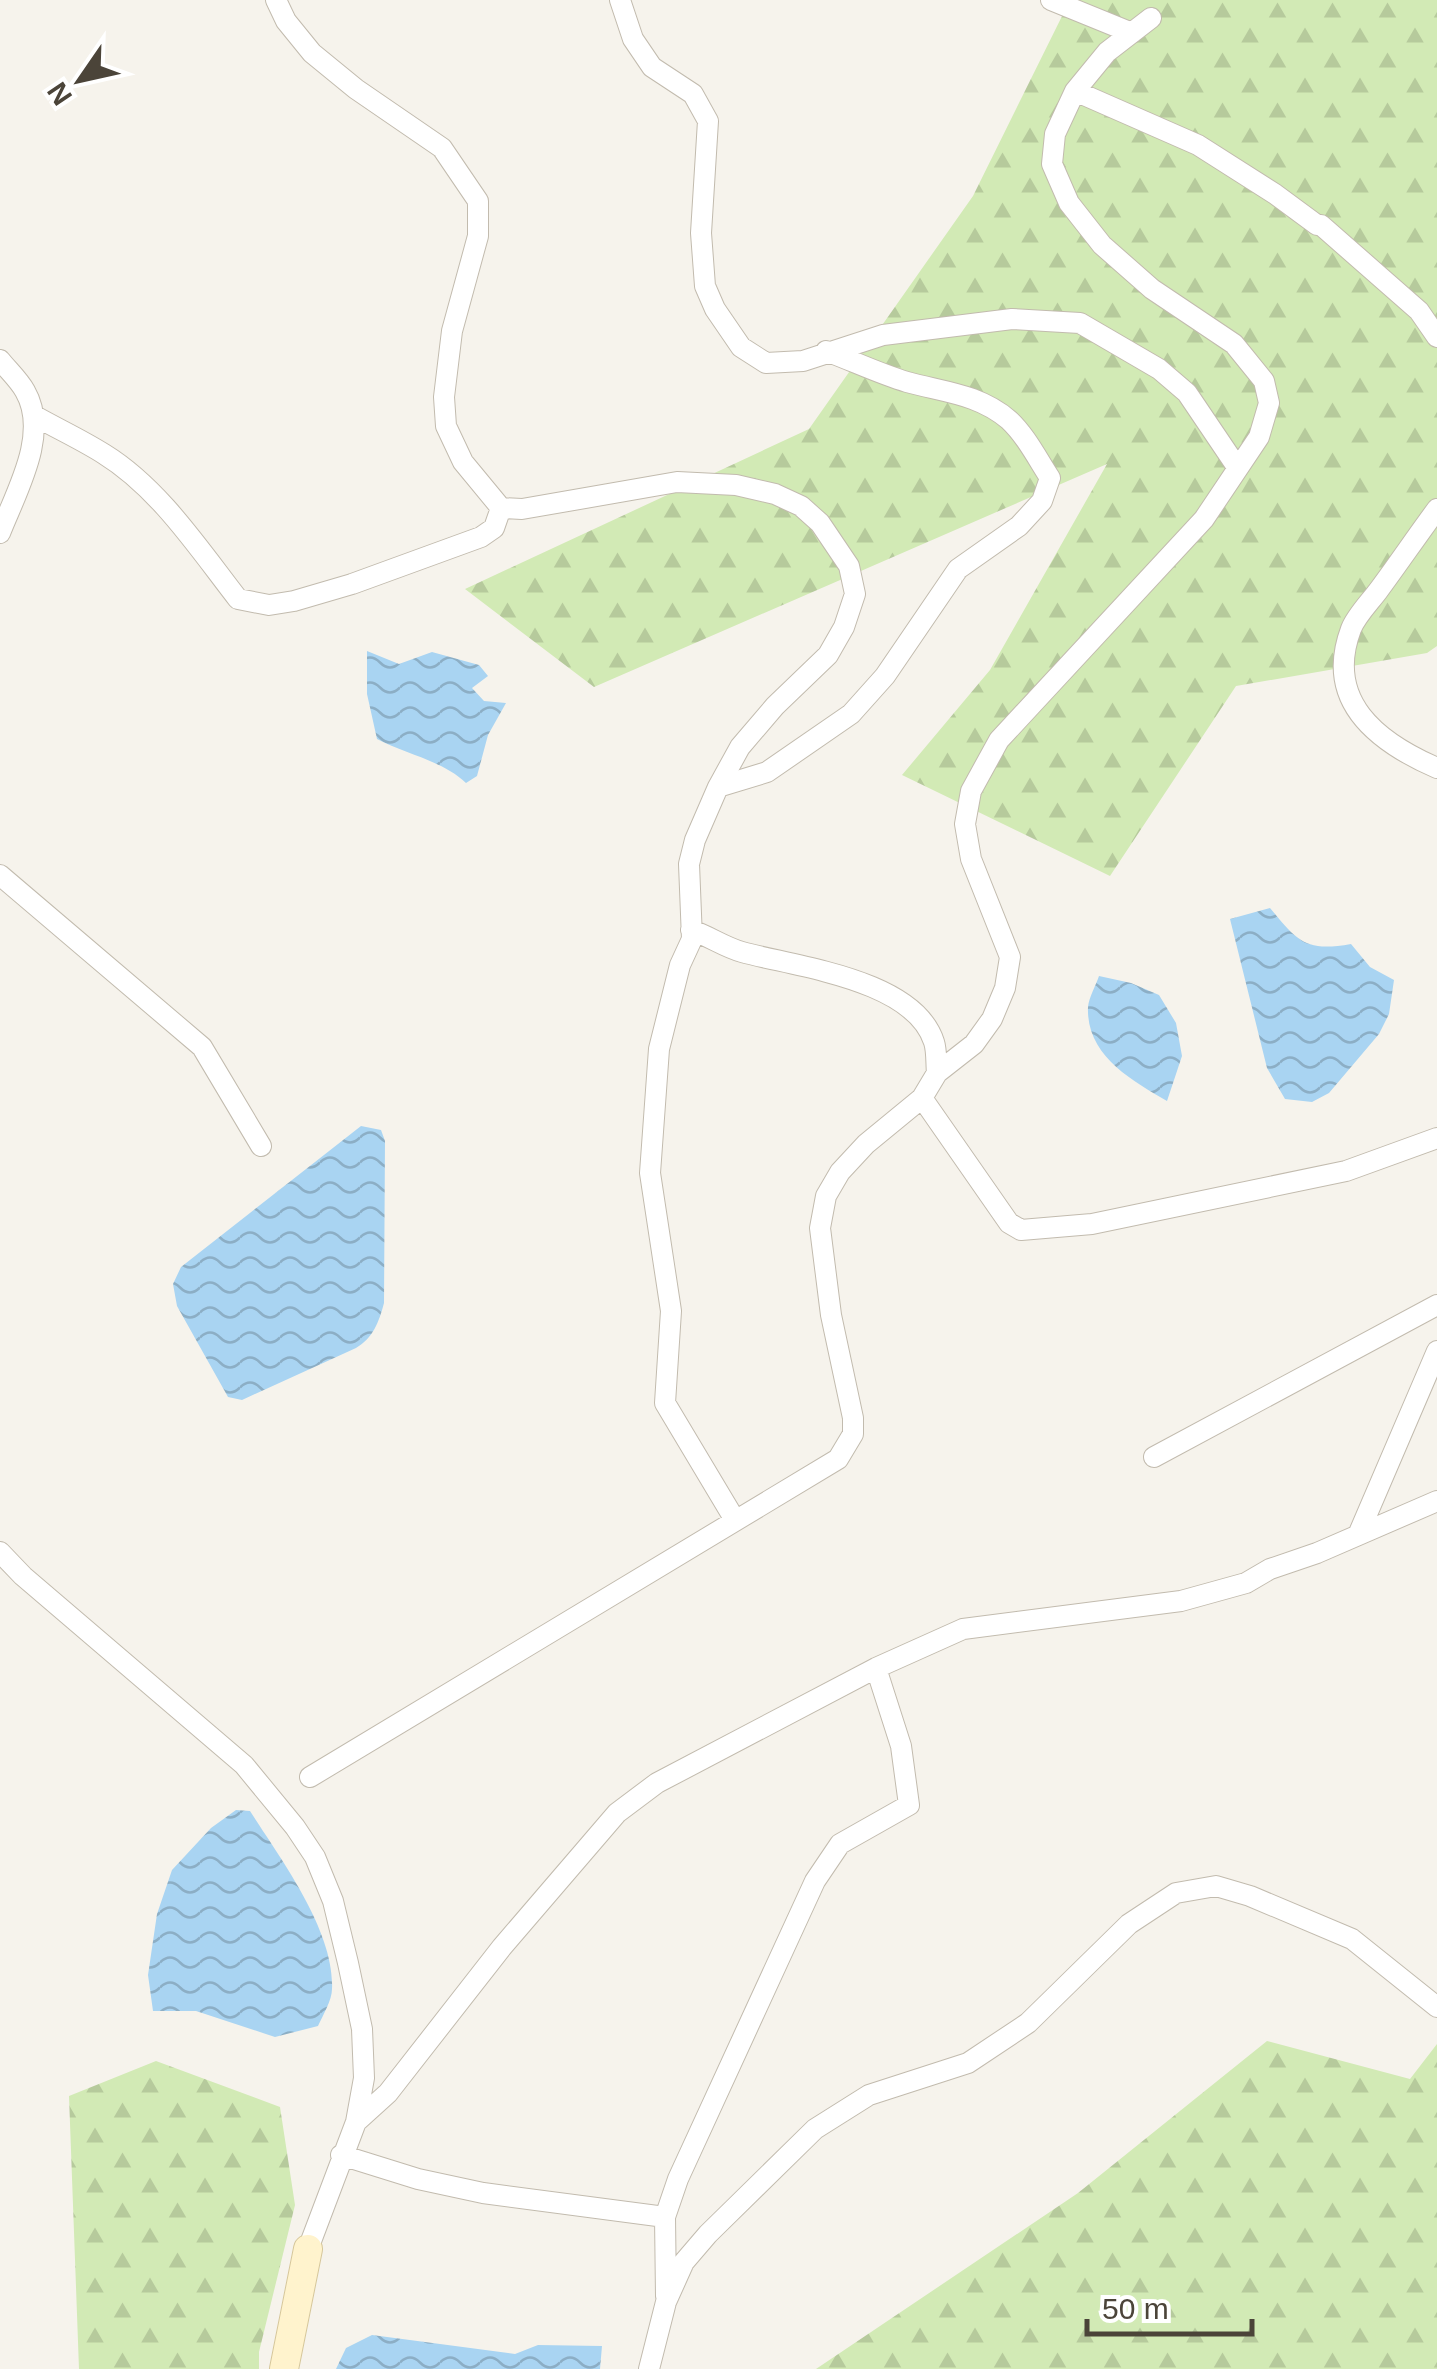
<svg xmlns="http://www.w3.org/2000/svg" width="1437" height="2369" font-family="Arial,sans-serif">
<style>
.forest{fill:url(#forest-firs)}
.water{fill:url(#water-waves)}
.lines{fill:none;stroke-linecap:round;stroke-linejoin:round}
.street-casing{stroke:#c2bbae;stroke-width:22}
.secondary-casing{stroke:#d6c79b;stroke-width:30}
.street{stroke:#fff;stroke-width:20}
.secondary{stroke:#fff3cd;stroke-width:28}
</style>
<defs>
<pattern id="forest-firs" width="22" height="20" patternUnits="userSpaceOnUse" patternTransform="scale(2.5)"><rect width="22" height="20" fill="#d2eab5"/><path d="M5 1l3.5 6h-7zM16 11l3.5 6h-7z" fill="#b6ca9c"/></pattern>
<pattern id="water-waves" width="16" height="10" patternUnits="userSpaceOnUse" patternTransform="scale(2.5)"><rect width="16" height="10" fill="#a9d4f2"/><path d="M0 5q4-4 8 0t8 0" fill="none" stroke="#8caec5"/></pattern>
</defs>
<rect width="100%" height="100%" fill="#f6f3ec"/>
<path class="forest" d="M1070,0H1437V646L1427,653L1236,686L1110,876L902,775L990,670L1107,464L594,687L465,589L809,429L973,196Z
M1267,2041L1410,2079L1437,2044V2369H816L1078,2193Z
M156,2061L280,2107L295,2205L259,2352V2369H79L69,2096Z"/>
<path class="water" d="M367,651L399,664L432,652L479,665L488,676L472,688L484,701L506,703L488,735L477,776L466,783C443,761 406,754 377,739L367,694Z
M1270,908C1298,942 1306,952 1351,944L1370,967L1394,980L1389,1014L1379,1034L1329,1093L1312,1102L1285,1099L1267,1068L1230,919Z
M1099,976L1131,983L1159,995L1176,1023L1182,1056L1167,1101C1131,1080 1086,1055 1088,1007C1089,997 1096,985 1099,976Z
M361,1126L381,1130L385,1141L384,1303C379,1322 373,1338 356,1348L242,1400L228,1397L177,1306L173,1284L181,1267Z
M236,1810L250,1811C280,1858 335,1931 332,1989C332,2000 323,2015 318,2026L275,2037L196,2011H153L148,1975L157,1914L172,1870L211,1828Z
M372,2335L515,2354L538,2345L602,2346L600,2369H336L346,2348Z"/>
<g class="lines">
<g class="street-casing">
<path id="street" d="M276,0L286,21L312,53L356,89L442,148L478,201V236L452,331L444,397L446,426L463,462L501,508L522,509L677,482L736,485L775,494L801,506L820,523L849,566L855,594L844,627L828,655L775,706L740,747L718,787L695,840L689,864L692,939L680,965L659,1049L650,1173L671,1311L665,1403L735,1520
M620,0L633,39L652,67L693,94L708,121L701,233L705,286L715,309L741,347L766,363L803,361L883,335L1012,319L1080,323L1159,369L1187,393L1237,467
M1051,0L1132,33
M1075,91L1198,145L1275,194L1317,225H1321L1419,311L1437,337
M0,360C8,370 19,380 25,391C50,434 16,492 0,533
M35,416C58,429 82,440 104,454C159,488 199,549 238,599L269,605L294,601L352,584L481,537L494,528L501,508
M1437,509C1417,536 1398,564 1378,591C1369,603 1356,616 1351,629C1324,701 1377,742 1437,768
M718,787L767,772L851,714L885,676L958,569L1019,526L1042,501L1050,478C1037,458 1026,436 1009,420C979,394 943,392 907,382C880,374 853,361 826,351
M0,875L202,1047L261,1146
M691,930C709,936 724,947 742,952C796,967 914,979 934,1042C937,1051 936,1064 937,1073
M922,1098L1009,1223L1021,1230L1092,1224L1346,1171L1437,1138
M1154,1457L1437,1305
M1358,1535L1437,1351
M0,1552L23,1576L244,1765L295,1827L315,1857L333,1901L348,1963L362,2029L364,2078L356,2122L308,2249
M310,1777L838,1459L853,1434V1418L831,1315L820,1228L826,1196L840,1172L866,1144L922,1098L937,1073L974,1044L992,1019L1005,988L1010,957L971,859L965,824L971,791L999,740L1204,519L1259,437L1269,403L1264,381L1234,344L1152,289L1102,245L1069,203L1052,164L1055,134L1075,91L1107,52L1151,18
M356,2122L388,2093L502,1947L617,1813L657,1783L876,1668L963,1629L1181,1601L1246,1583L1270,1569L1317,1553L1437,1501
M341,2155L418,2179L483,2193L665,2217
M666,2296L665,2217L678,2179L815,1881L840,1844L909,1805L901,1746L876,1668
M649,2369L666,2302L684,2262L708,2234L815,2129L869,2095L968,2063L1028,2023L1129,1924L1176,1893L1216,1886L1250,1896L1352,1939L1437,2007"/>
</g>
<g class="secondary-casing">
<path id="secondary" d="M284,2369L308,2249"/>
</g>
<use href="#street" class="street"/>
<use href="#secondary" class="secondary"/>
</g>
<g transform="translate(80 80) rotate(236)" stroke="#ffffff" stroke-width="8" paint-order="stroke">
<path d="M0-8L18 38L0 25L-18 38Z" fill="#4b4439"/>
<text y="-15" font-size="28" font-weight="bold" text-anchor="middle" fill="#4b4439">N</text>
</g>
<path d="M1087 2319v15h165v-15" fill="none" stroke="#4b4439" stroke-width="5"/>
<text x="1102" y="2319" font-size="30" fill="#4b4439" stroke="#ffffff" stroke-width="8" paint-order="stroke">50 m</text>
</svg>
